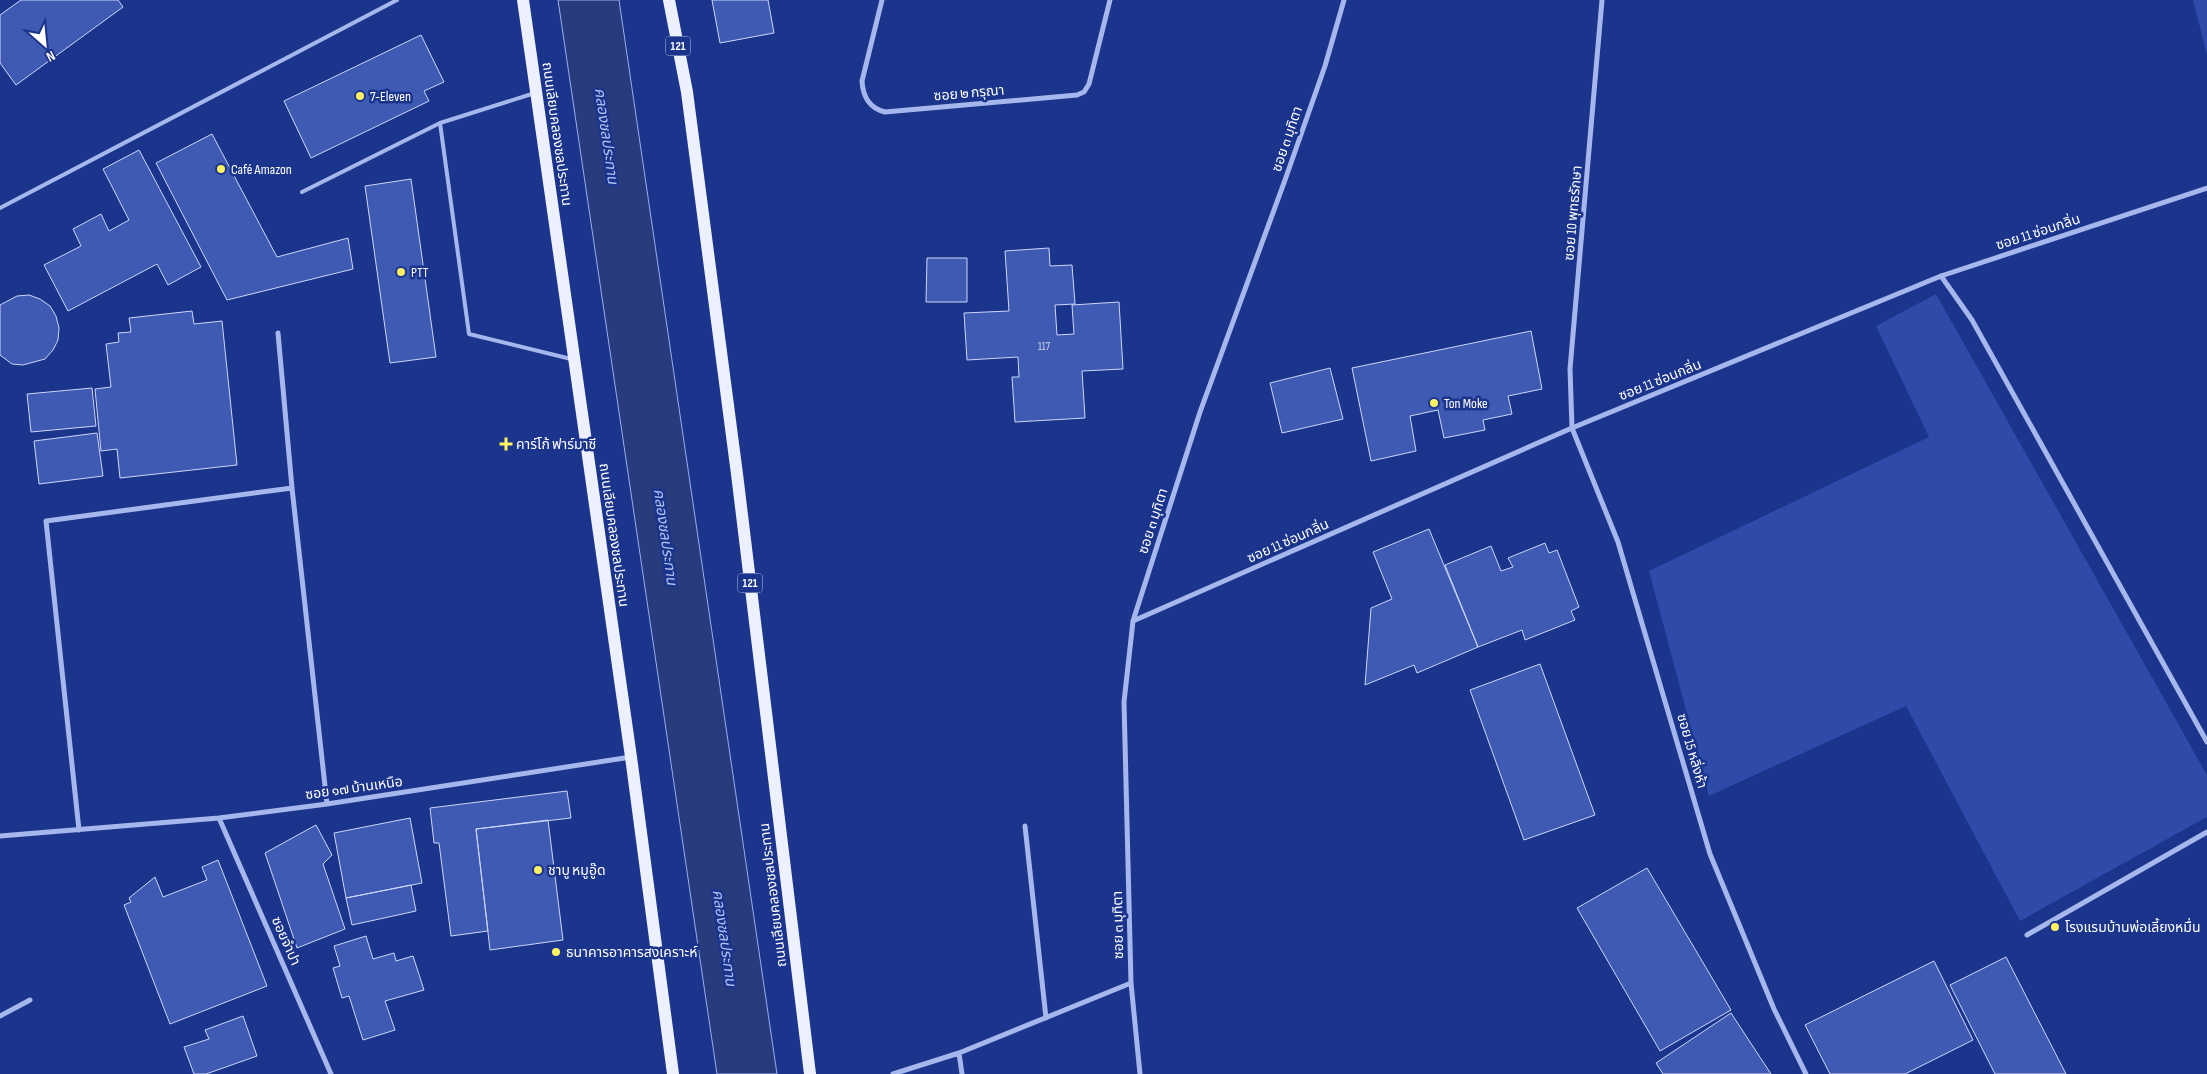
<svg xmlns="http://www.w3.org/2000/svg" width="2207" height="1074" font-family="'Sofia Sans Condensed','Noto Sans Thai',sans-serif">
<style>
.green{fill:#2e4baa}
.water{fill:#283b7d;stroke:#99afef}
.building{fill:#3f5ab2;stroke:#ccd7fa}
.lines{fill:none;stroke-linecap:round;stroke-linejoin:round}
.lane{stroke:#a6b7ed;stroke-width:4}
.street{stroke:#a6b7ed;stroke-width:5}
.primary{stroke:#ecf0ff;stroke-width:12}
.poi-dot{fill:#fff363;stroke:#1b348c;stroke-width:2}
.labels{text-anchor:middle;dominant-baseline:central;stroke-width:5;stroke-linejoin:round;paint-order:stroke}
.number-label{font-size:11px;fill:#cfd6ec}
.shield{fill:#1b348c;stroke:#bbc2dc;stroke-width:1}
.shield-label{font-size:12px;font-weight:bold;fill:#fff}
.street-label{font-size:14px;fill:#fff;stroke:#1b348c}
.poi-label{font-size:14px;fill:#fff;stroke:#1b348c;text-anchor:start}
.water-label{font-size:15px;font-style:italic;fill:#b2c2f4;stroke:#1b348c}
</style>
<rect width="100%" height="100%" fill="#1b348c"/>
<path class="green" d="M2193,0H2207V55Z
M1936,294L2207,775V817L2020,921L1906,706L1709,796L1649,571L1929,437L1876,326Z"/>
<path class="water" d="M558,0H619L777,1074H717Z"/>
<path class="building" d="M21,0H118L123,7L16,85L0,63V15Z
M712,0H768L774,33L720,43Z
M421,35L444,82L424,91L429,101L311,158L284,101Z
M212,134L277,257L348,238L353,269L227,300L156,163Z
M139,150L201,267L168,285L157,264L68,311L44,265L81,246L73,229L101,214L109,231L129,220L103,169Z
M411,179L436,357L390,363L365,186Z
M1049,248L1050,266L1072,265L1075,304L1055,305L1057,335L1074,334L1072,305L1119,302L1123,369L1082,371L1085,418L1015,422L1012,377H1019L1018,357L967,360L964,313L1009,311L1005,251Z
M927,258H967V302H926Z
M29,295L40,299L50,306L56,316L59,328L58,340L53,350L45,359L23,365L12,364L0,355V305L17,296Z
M192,311L194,324L222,321L237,465L120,478L117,449L101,451L95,389L111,387L106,344L119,342L118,333L131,332L129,318Z
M1531,331L1542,389L1508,396L1512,414L1483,420L1485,430L1444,438L1438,410L1410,416L1416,451L1371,461L1352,368Z
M1330,368L1343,419L1282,433L1270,383Z
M92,388L96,426L31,432L27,394Z
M97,433L103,476L39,484L34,441Z
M1429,529L1478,647L1417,673L1414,665L1365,685L1371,608L1392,599L1373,552Z
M1545,543L1549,553L1557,550L1579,607L1571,611L1575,620L1525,640L1522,630L1478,647L1445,565L1491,546L1501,571L1513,567L1508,558Z
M1540,664L1595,815L1524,840L1470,690Z
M567,791L571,818L476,829L488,931L451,936L439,843H434L430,808Z
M410,818L422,883L346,898L334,833Z
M548,820L563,940L490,950L476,829Z
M316,825L332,855L323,864L345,929L297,948L265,853Z
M218,860L267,986L170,1024L124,905L131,902L129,898L155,877L163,897L207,880L202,867Z
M1647,868L1731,1010L1660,1051L1577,908Z
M411,885L416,911L352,925L346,898Z
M366,936L373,959L394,953L396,961L413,956L424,990L385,1001L395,1030L363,1040L349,996L342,998L333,968L340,966L334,946Z
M2006,957L2066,1074H1995L1950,985Z
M1934,961L1973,1040L1905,1074H1830L1805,1025Z
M1731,1013L1771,1074H1663L1656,1063Z
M243,1016L257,1056L206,1074H194L184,1047L209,1039L205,1030Z"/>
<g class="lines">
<path class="lane" d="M535,93L440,123L469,334L571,359
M302,192L440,123
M0,208L397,0"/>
<path class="street" d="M882,0L862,81C863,97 869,108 885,112L1077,95L1084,92L1089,84L1110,0
M1602,0L1570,369L1572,428L1618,542L1710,854L1774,1009L1806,1074
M1941,276L1972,320L2207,742
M278,333L292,488L327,804
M1133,621L1572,428L1941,276L2207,188
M219,818L331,1074
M1025,826L1046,1018
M79,830L46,521L292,488
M0,836L219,818L327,804L631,757
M2027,935L2207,832
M0,1016L30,1000
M959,1053L962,1074
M893,1074L959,1053L1131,983
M1140,1074L1131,983L1124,702L1133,621L1200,412L1285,180L1325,66L1344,0"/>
<path class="primary" d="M523,0L631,757L673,1074
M669,0L687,92L737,474L810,1074"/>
</g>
<g class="poi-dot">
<circle cx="360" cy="96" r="5"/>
<circle cx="221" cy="169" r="5"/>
<circle cx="401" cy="272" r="5"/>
<circle cx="1434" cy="403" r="5"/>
<path d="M503.5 436.5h5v5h5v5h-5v5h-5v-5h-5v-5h5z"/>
<circle cx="538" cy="870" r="5"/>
<circle cx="2055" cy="927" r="5"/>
<circle cx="556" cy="952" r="5"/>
</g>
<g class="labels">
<g class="number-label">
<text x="1044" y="346">117</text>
</g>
<g class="shield">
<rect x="665.5" y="36.5" width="25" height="19" rx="4"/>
<rect x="737.5" y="573.5" width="25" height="19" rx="4"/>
</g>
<g class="shield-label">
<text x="678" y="46">121</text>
<text x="750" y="583">121</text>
</g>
<g class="street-label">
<text transform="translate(969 93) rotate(-5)">ซอย ๒ กรุณา</text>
<text transform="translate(557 134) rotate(82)">ถนนเลียบคลองชลประทาน</text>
<text transform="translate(1287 139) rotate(-71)">ซอย ๓ มุทิตา</text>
<text transform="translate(1573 213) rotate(-85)">ซอย 10 พุทธรักษา</text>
<text transform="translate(2038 232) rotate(-18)">ซอย 11 ซ่อนกลิ่น</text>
<text transform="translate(1660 380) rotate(-22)">ซอย 11 ซ่อนกลิ่น</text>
<text transform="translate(1153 521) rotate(-72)">ซอย ๓ มุทิตา</text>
<text transform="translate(614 535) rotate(82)">ถนนเลียบคลองชลประทาน</text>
<text transform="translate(1288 541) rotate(-24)">ซอย 11 ซ่อนกลิ่น</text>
<text transform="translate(1692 751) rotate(74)">ซอย 15 หลิ่งห้า</text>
<text transform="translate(354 788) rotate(-8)">ซอย ๑๗ บ้านเหนือ</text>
<text transform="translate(773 895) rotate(-97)">ถนนเลียบคลองชลประทาน</text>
<text transform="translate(1118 925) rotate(-91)">ซอย ๓ มุทิตา</text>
<text transform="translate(286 941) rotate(66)">ซอยจำปา</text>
</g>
<g class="poi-label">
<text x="370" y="96">7-Eleven</text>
<text x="231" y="169">Café Amazon</text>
<text x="411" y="272">PTT</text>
<text x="1444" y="403">Ton Moke</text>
<text x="516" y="444">คาร์โก้ ฟาร์มาซี</text>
<text x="548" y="870">ชาบู หมูอู๊ด</text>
<text x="2065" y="927">โรงแรมบ้านพ่อเลี้ยงหมื่น</text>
<text x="566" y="952">ธนาคารอาคารสงเคราะห์</text>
</g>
<g class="water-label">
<text transform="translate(606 136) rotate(82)">คลองชลประทาน</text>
<text transform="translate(665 537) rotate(82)">คลองชลประทาน</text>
<text transform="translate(724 938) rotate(82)">คลองชลประทาน</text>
</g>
</g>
<g transform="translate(45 45) rotate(153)" stroke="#1b348c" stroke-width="4" paint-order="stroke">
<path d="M0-4L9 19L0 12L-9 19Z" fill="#ffffff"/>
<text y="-8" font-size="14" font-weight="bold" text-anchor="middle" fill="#ffffff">N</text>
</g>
</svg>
